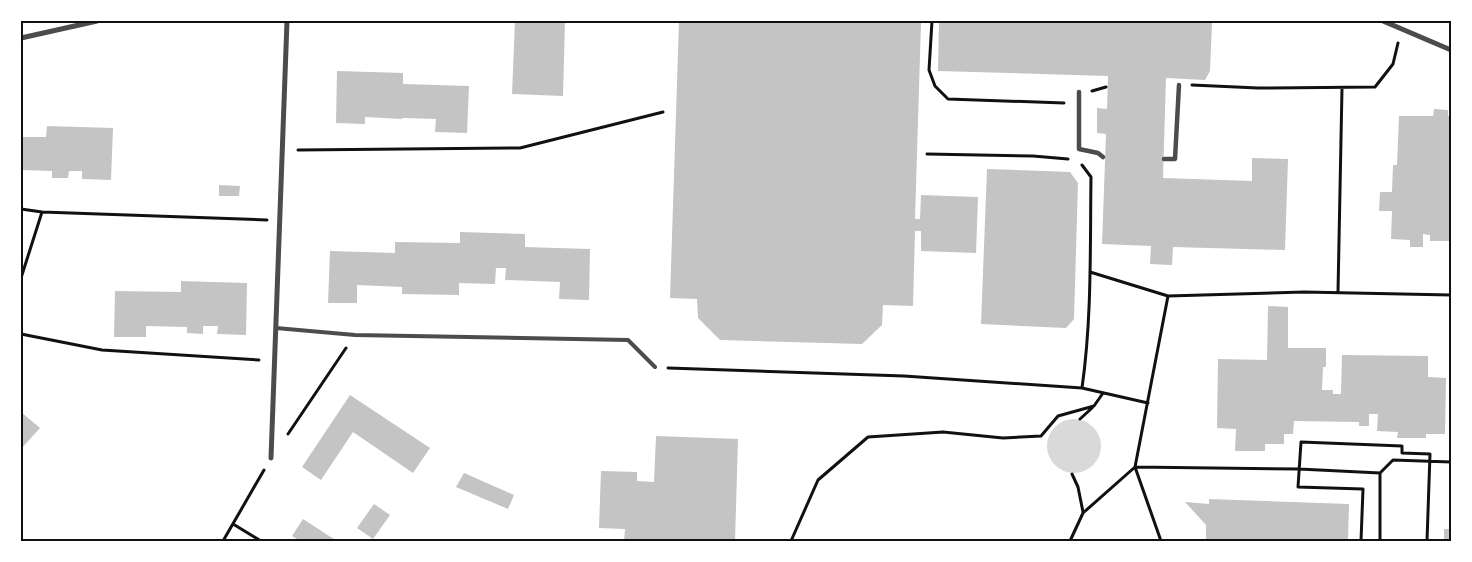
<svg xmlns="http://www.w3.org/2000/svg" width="1472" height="562" font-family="'Sofia Sans Condensed',sans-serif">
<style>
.water{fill:#d9d9d9}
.building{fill:#c4c4c4}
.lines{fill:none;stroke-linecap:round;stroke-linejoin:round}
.path{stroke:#111;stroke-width:3}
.service{stroke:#4c4c4c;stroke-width:4}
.pedestrian{stroke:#4c4c4c;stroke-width:4.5}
.minor{stroke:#4c4c4c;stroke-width:5}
.neatline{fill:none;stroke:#111;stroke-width:2}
</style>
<rect width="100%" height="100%" fill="#fff"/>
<path class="water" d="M1047 446a27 27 0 1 1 54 0a27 27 0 1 1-54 0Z"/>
<path class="building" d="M515,21H565L563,96L512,94Z
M679,21H920L921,23L915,219H920L921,195L978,197L976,253L921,251V231H915L913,306L883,305L882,325L862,344L720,340L698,318L697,299L670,298Z
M939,21H1210L1212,23L1210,71L1205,80L1166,78L1163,178L1252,181V158L1288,159L1285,250L1173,247L1172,265L1150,264L1151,246L1102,244L1106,134L1097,133V108L1107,109L1108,76L938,71Z
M337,71L403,73V84L469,86L467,133L435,132L436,119L402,118V119L365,117V124L336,123Z
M1434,109L1448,110V116H1451V241H1430V235L1423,234V247H1410V240L1391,239L1392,211H1379L1380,192H1392L1393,165H1397L1399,116H1433Z
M47,126L113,128L111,180L82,179V171H69L68,178H52V171L21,170V137H46Z
M987,169L1070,172L1078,183L1074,319L1066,328L981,324Z
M219,185L240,186L239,196H219Z
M460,232L525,234V247L590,249L589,300L559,299L560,282L505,280L506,268H496L495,284L459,283V295L402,294V287L357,285V303H328L330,251L395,253V242L460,243Z
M181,281L247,283L246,335L217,334L218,326H203V334L187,333V327L146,326V337H114L115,291L181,292Z
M1268,306L1288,307V348H1326V367H1323L1322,390H1333V394H1341L1342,355L1428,356V377L1446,378L1445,434H1426V438H1397L1398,432L1377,431L1378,414H1369V426H1359V422L1294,421L1293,434H1284V444H1265V451H1235L1236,429L1217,428L1218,359L1267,360Z
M350,395L430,448L413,473L353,432L321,480L302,467Z
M21,412L40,428L21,449Z
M656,436L738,439L735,541H624L625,529L599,528L601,471L637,472V481L654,482Z
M464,473L514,495L508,509L456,487Z
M1209,499L1349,504L1348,541H1206V525L1185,502L1209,504Z
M374,504L390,515L373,539L357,528Z
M303,519L337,541H300L292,536Z
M1444,529H1451V541H1444Z"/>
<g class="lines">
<path class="path" d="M932,21L929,70L935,86L948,99L1064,103
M1192,85L1258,88L1375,87L1393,64L1398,43
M1092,91L1106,87
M298,150L520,148L663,112
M927,154L1033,156L1068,159
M1082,165L1091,177C1090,247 1092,318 1082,388
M21,209L42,212L21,278
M42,212L267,220
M1090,272L1168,296
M1338,292L1342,88
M21,334L102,350L259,360
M668,368L904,376L1082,388L1148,403
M1080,419L1092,408
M288,434L346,348
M1072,474L1078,487L1083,512
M233,524L261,541
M223,541L264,470
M791,541L818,480L868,437L943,432L1003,438L1041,436L1058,416L1094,406L1103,393
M1070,541L1083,513L1135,467L1168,296L1304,292L1451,295
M1161,541L1135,467L1299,469L1380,473
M1361,541L1363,489L1298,487L1301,442L1402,446V453L1430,454L1427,541
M1380,541V473L1393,460L1451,462"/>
<path class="service" d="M276,328L355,335L628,340L655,367"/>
<path class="pedestrian" d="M1079,92V149L1098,153L1103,157
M1164,159H1175L1179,85"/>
<path class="minor" d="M1383,21L1451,50
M21,38L97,21
M271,458L287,21"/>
</g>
<rect width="1472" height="562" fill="none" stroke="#ffffff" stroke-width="45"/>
<rect x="22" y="22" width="1428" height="518" class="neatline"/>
</svg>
